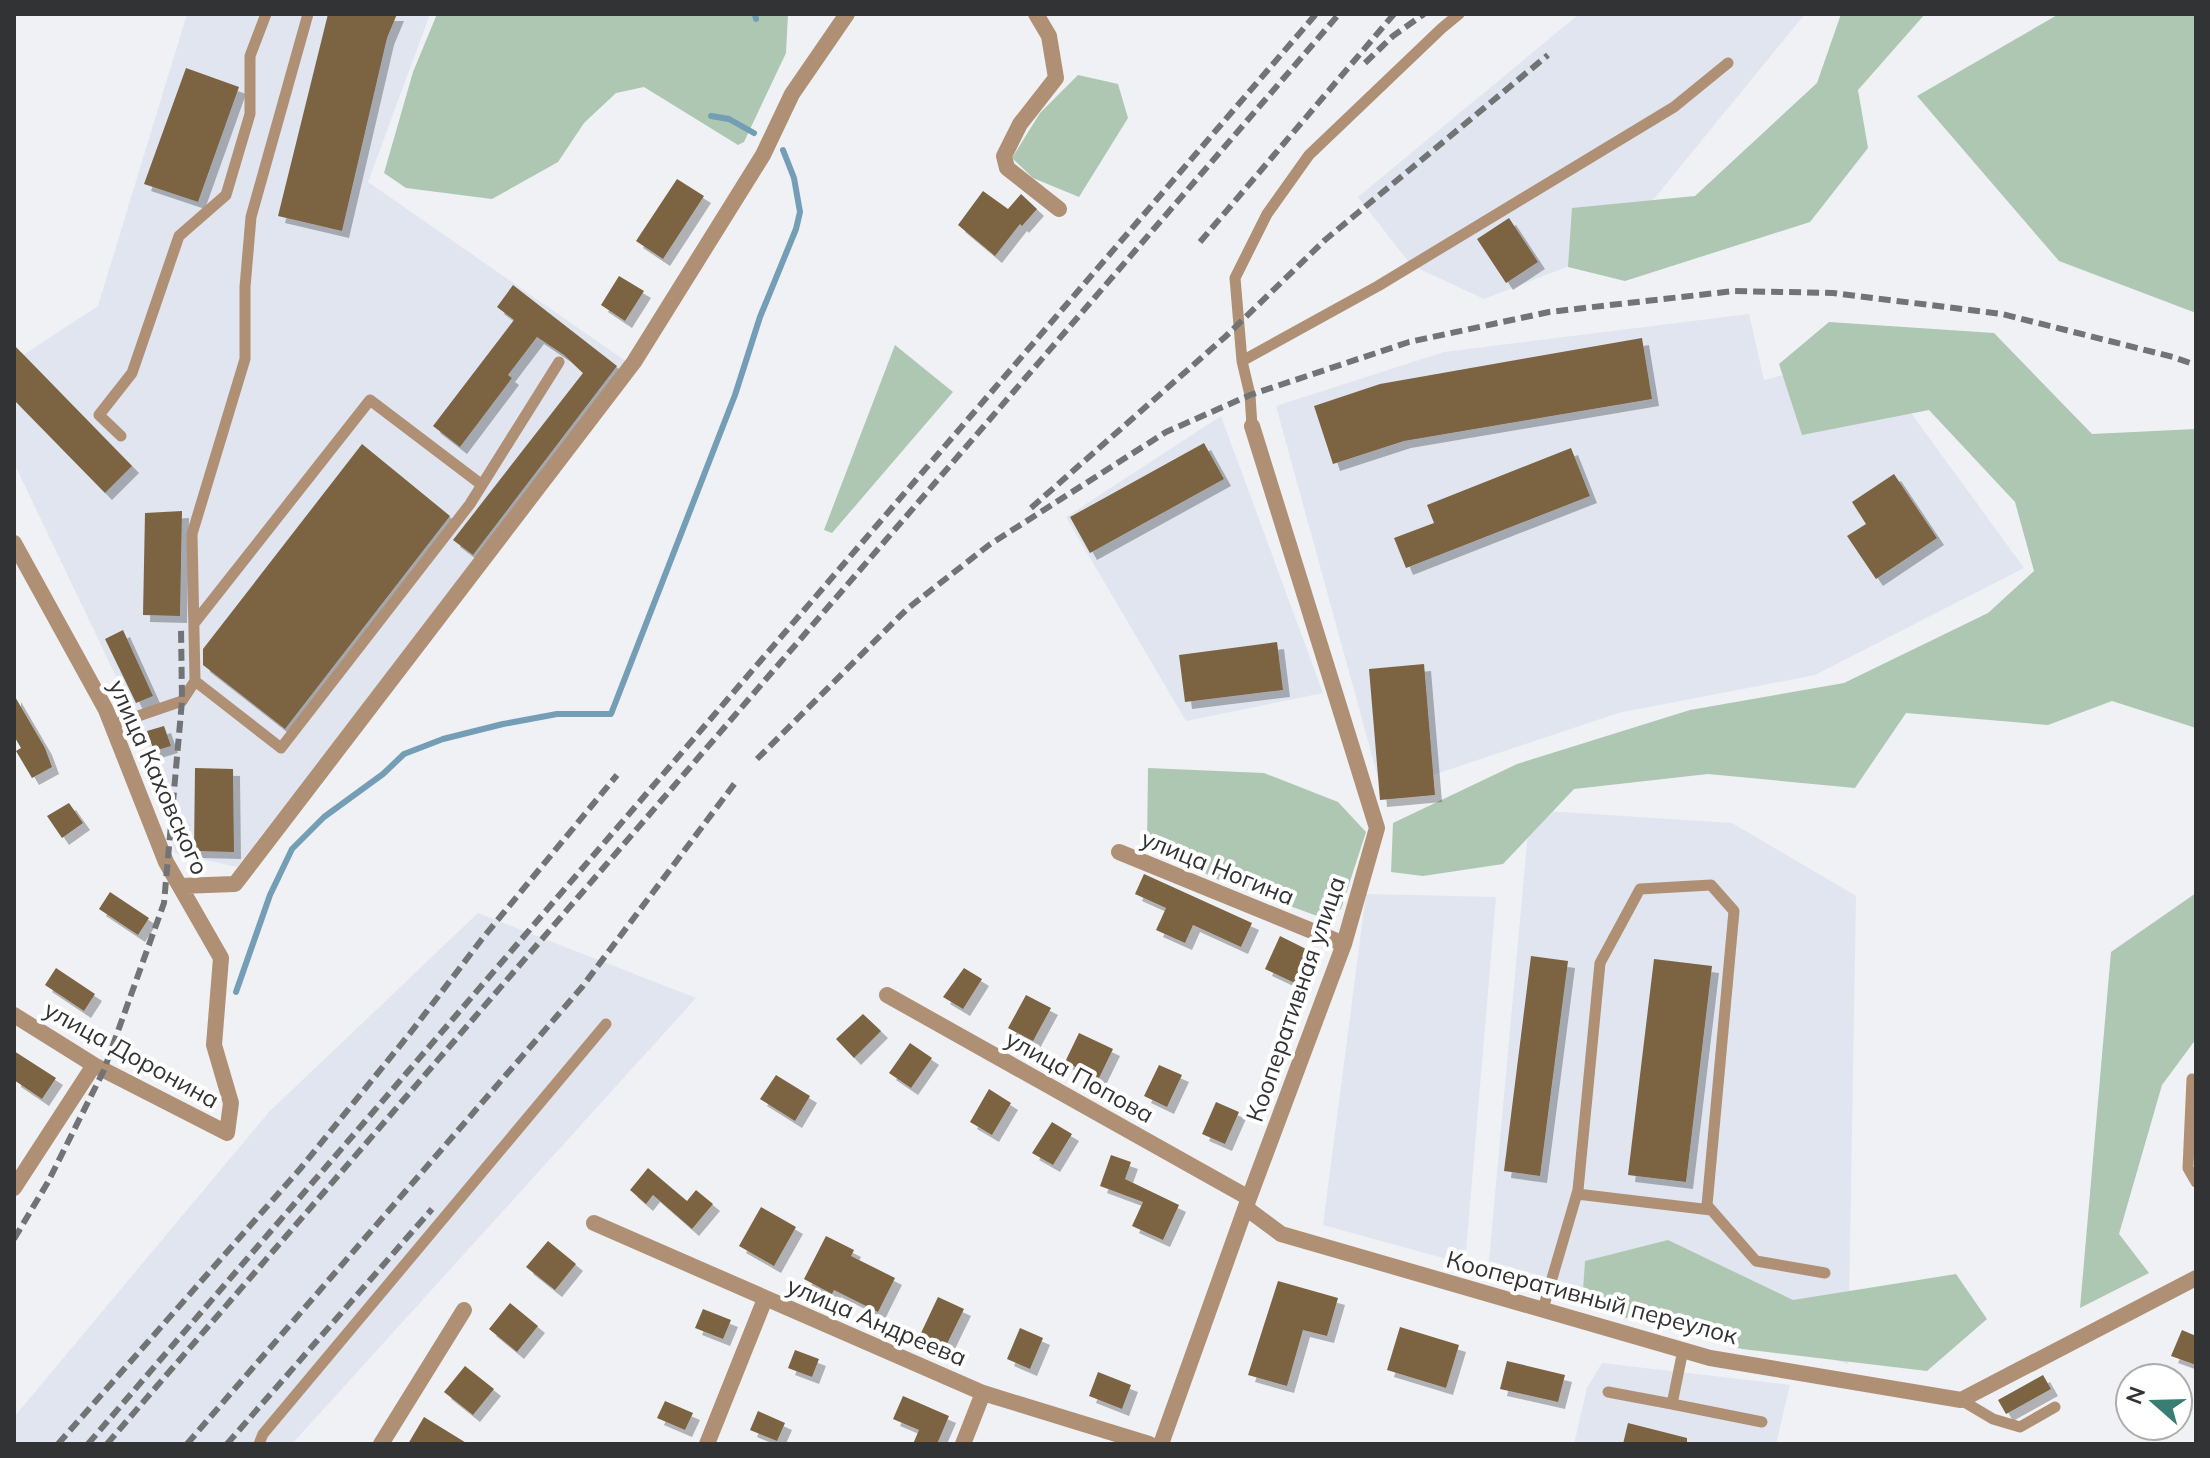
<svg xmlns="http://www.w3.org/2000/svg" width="2210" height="1458" font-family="Mulish,sans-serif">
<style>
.built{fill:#e0e5f0}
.green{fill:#aec7b3}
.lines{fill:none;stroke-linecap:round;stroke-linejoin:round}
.stream{stroke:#739eb5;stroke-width:6}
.building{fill:#7c6442;filter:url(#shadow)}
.lane{stroke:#af9075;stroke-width:11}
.street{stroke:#af9075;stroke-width:16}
.rail{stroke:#727375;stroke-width:6;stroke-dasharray:12 6;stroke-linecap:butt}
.labels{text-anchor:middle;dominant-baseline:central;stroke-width:8;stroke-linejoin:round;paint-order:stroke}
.street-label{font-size:24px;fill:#323334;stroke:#fff}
</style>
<defs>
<filter id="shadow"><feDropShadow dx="7" dy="7" stdDeviation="0" flood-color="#0004"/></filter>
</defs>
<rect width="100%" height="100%" fill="#eff1f5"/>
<path class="built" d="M187,14H430L368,182L627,362L237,867L175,853L153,754L14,463V361L98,306Z
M1579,14H1805L1613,249L1484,299L1411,265L1358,197Z
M1749,314L1764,380L1868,354L2024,568L1815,675L1618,713L1382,792L1276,406L1444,352Z
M1221,416L1323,693L1186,721L1066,517Z
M1530,810L1732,823L1856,896L1848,1364L1489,1261Z
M1366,894L1496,897L1465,1264L1323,1225Z
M478,913L696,998L292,1444H14V1417L269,1112Z
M1602,1363L1790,1385L1776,1444H1574L1587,1388Z"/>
<path class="green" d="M437,14H788L786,53L744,142L738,145L644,87L616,93L584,123L558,162L492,199L406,188L384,173L413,72Z
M1841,14H1925L1858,90L1868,148L1810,222L1625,281L1568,267L1572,208L1695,196L1817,83Z
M2059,14H2196V313L2059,261L1917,96Z
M1078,75L1118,84L1128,118L1079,197L1033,178L1012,158L1040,113Z
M1829,322L1994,333L2092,434L2196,429V728L2112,701L2048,725L1906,713L1855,788L1708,774L1574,789L1503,864L1423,876L1391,872L1393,823L1517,764L1690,710L1844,683L1988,613L2034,571L2015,502L1929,410L1802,435L1779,364Z
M895,345L953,392L832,533L824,530Z
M1148,768L1264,773L1338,802L1366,832L1341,909L1320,917L1221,881L1147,845Z
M2196,893V1039L2162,1085L2119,1234L2149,1273L2080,1308L2111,952Z
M1668,1240L1793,1300L1956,1274L1987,1319L1927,1371L1742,1349L1582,1306L1585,1261Z"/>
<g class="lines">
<path class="stream" d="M755,14L756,19
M711,116L729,119L754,133
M236,992L270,895L292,849L324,817L383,774L404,754L443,739L503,724L557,714H611L735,395L760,317L796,229L800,212L794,178L783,150"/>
</g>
<path class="building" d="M328,14H397L387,38L342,231L278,216Z
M186,68L239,87L198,202L144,184Z
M677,179L704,196L663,259L636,241Z
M983,191L1008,209L1021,194L1037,209L1022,226L1020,224L995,256L958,225Z
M1509,218L1538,262L1506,283L1477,239Z
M619,276L644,291L625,321L601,305Z
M513,285L617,366L473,555L453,540L583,373L564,355L537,337L508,375L512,378L460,447L433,426L514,320L497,307Z
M1642,338L1652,399L1404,441L1333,464L1314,406L1380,384Z
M14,345L132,466L105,493L14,400Z
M1204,443L1224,479L1090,553L1070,517Z
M362,444L450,516L285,729L203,665V649Z
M1571,448L1590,496L1406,568L1394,538L1434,523L1427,505Z
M1894,474L1937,538L1876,579L1847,536L1866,524L1852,502Z
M182,511L180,616L143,615L145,513Z
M123,630L153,696L136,703L105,639Z
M1277,642L1283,690L1185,702L1179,655Z
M1424,664L1435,795L1380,800L1369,669Z
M14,695L45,748L52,767L32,778L16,751L21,748L14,736Z
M164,726L171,746L154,751L147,731Z
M195,768L233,769L234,852L194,851Z
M69,803L83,823L62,838L47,816Z
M1144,874L1252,923L1241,947L1193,925L1185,943L1156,930L1166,908L1135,894Z
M110,892L149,918L138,935L99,909Z
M1280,936L1314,953L1299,985L1265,969Z
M1531,956L1568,961L1540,1176L1504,1171Z
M1654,959L1712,966L1686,1182L1628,1175Z
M56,968L95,994L84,1011L45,985Z
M964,968L982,979L963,1009L943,997Z
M1026,995L1051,1008L1033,1041L1008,1028Z
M863,1014L881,1031L854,1058L836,1039Z
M1079,1033L1113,1049L1099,1078L1065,1062Z
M910,1043L932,1058L911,1088L889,1073Z
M14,1051L56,1078L42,1099L14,1080Z
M1159,1065L1182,1075L1167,1107L1144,1096Z
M776,1075L810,1096L795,1121L760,1099Z
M989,1089L1011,1103L992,1135L970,1122Z
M1216,1102L1239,1112L1225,1144L1202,1134Z
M1052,1122L1072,1134L1053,1165L1032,1153Z
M1111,1155L1131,1162L1125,1179L1179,1205L1163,1240L1132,1226L1143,1202L1100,1186Z
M648,1168L687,1201L696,1190L713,1204L692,1229L653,1195L646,1204L630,1190Z
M761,1207L796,1227L774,1266L739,1246Z
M826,1236L854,1250L851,1256L895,1278L878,1312L834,1290L832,1294L804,1279Z
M548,1241L576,1264L555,1290L526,1267Z
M1278,1281L1338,1298L1327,1336L1303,1330L1287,1386L1248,1375Z
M938,1297L964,1309L946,1346L921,1333Z
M510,1303L538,1326L517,1352L489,1329Z
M703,1309L731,1320L723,1339L695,1328Z
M1400,1327L1459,1345L1446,1388L1387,1370Z
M1020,1328L1043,1338L1030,1369L1007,1359Z
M2182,1330L2196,1336V1365L2171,1356Z
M795,1350L819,1359L812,1377L788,1368Z
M1507,1361L1565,1375L1558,1402L1500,1389Z
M465,1366L494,1389L473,1415L444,1392Z
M1098,1372L1131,1385L1122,1409L1089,1396Z
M2043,1375L2051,1389L2006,1414L1998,1400Z
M903,1396L949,1416L937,1444H913L919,1430L893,1419Z
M665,1401L693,1413L685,1430L657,1418Z
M758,1411L785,1423L777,1441L750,1430Z
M424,1417L468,1444H408Z
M1628,1423L1687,1438V1444H1623Z"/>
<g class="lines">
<path class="lane" d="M1242,361L1378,286L1674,107L1728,63
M1252,426L1250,395L1242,361L1235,278L1267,214L1309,155L1442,28L1459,14
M121,436L99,415L132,373L179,236L226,195L250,114V56L266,14
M196,621L370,400L482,485
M195,681L281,748L470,504L559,362
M112,725L182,701L195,681L192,534L245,359V287L251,217L308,14
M2192,1079L2188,1168L2196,1182
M1577,1194L1711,1210
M1543,1309L1578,1190L1600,963L1640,889L1711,885L1734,911L1707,1205L1756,1261L1825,1273
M1683,1350L1672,1404L1762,1422
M1608,1392L1672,1404
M1961,1400L1993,1419L2020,1427L2055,1407
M259,1444L263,1434L606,1024"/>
<path class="street" d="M1036,14L1049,36L1056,78L1020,124L1004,156L1007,168L1059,209
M14,543L106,710L166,862L221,958L214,1045L231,1103L227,1133L94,1065L14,1015
M1119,852L1344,944
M180,886L235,884L634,362L763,155L792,94L847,14
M887,995L1249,1198
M14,1188L94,1065
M1246,1208L1281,1234L1710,1358L1961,1400L2196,1278
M594,1223L983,1393L1149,1444
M381,1444L464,1310
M707,1444L765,1299
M963,1444L983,1393
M1161,1444L1249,1198L1344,944L1377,828L1252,426"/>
<path class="rail" d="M1365,63L1393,36L1424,14
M1200,242L1394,14
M1031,508L1225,337L1325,240L1548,55
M757,759L907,609L989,545L1166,432L1250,395L1409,342L1549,312L1734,291L1833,293L2002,314L2173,357L2196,365
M14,1239L48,1182L104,1070L164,903L182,701L181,627
M58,1444L300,1169L411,1032L482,939L617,775
M88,1444L1316,14
M107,1444L1339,14
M187,1444L582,987L738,779
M227,1444L432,1209"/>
</g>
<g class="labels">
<g class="street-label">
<text transform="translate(159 777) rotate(66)">улица Каховского</text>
<text transform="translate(1218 867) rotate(22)">улица Ногина</text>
<text transform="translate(1295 999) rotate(-71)">Кооперативная улица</text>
<text transform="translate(132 1054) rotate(29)">улица Доронина</text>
<text transform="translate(1080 1076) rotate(29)">улица Попова</text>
<text transform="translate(1592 1297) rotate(15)">Кооперативный переулок</text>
<text transform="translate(877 1321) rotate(23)">улица Андреева</text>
</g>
</g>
<rect width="2210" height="1458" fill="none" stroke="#323334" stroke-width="32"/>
<g transform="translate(2154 1402) rotate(290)"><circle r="38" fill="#ffffff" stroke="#adadae" stroke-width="2"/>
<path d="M0-6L14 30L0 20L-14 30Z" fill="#397e73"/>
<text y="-12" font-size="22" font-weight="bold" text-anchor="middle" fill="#323334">N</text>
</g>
</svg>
